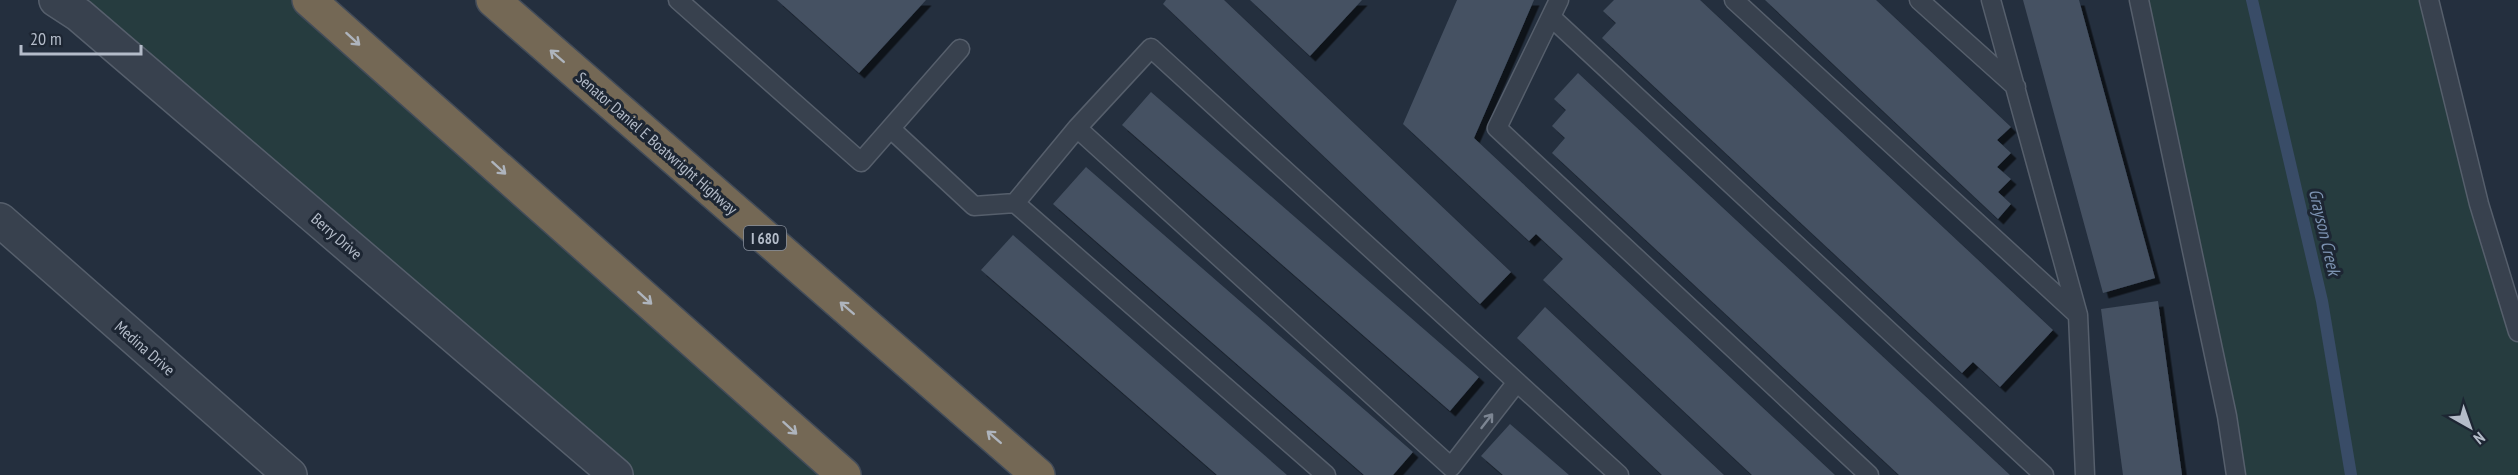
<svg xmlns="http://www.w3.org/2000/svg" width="2518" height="475" font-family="'PT Sans Narrow',sans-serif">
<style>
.green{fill:#263c3f}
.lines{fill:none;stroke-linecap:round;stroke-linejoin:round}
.stream{stroke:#394c67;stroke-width:12}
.building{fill:#455162;filter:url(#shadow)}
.lane-casing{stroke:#565f6c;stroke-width:21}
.street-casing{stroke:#565f6c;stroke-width:36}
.highway-casing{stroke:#434c59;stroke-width:36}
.lane{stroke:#38414e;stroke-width:18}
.street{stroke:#38414e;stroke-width:33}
.highway{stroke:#746855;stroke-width:33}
.oneway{stroke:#aeb4bd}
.oneway2{stroke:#7c8592}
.labels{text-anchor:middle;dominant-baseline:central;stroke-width:6;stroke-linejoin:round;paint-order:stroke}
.shield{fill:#1d2633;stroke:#878f9c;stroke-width:1.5}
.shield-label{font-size:15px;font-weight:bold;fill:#b4bcc9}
.street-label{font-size:16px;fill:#b4bcc9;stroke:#1d2633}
.water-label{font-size:18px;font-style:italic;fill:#7c92b1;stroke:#1d2633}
</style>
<defs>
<filter id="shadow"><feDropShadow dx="5.5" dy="5.5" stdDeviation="0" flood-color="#0009"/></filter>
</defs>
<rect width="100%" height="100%" fill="#242f3e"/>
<path class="green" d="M56,0H309L844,475H616Z
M2139,0H2429L2518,332V475H2236Z"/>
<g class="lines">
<path class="stream" d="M2252,0L2322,301L2351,475"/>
</g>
<path class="building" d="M777,0H926L859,73Z
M1166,0H1224L1511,272L1480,304L1163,4Z
M1250,0H1362L1310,56Z
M1457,0H1534L1474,138L1835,475H1752L1543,280L1563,259L1536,234L1529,241L1403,124Z
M1614,0H1700L2053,330L2000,387L1973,362L1962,373L1602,38L1616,23L1603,11Z
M1765,0H1876L2011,127L1997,140L2011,153L1997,167L2011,179L1998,192L2011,204L1998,219Z
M2023,0H2079L2155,278L2103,293Z
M1578,73L2010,475H1899L1552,153L1565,138L1552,126L1566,110L1554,99Z
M1151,92L1479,377L1450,411L1122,125Z
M1086,167L1413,452L1393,475H1364L1053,204Z
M1013,235L1070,285L1287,475H1217L1039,320L981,270Z
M2158,301L2182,475H2123L2101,309Z
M1545,307L1724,475H1662L1517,338Z
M1510,424L1569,475H1503L1481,456Z"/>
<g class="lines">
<g class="lane-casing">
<path id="lane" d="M678,0L861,162L960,49
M1559,0L1497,128L1869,475
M1734,0L2078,315
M1919,0L2016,87
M1991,0L2078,315L2085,475
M2139,0L2227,416L2236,475
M2429,0L2479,204L2518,332
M1551,17L2044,475
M1077,128L1451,467L1517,382L1619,475
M891,129L974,206L1015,203L1326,475
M1015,203L1077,128L1151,48L1517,382"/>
</g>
<g class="street-casing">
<path id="street" d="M56,0L79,15L616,475
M0,220L290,475"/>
</g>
<g class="highway-casing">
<path id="highway" d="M309,0L844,475
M493,0L1038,475"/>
</g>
<use href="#lane" class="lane"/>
<use href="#street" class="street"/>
<use href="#highway" class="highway"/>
</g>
<defs><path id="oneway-shaft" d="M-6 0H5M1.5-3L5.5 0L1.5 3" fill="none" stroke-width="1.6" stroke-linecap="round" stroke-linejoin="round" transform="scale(1.5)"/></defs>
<g class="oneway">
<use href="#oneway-shaft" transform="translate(353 39) rotate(42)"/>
<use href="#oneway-shaft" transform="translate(557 56) rotate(-139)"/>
<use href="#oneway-shaft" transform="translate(499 168) rotate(42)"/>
<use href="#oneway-shaft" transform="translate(645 298) rotate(42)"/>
<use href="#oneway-shaft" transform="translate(847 308) rotate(-139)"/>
<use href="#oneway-shaft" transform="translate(790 428) rotate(42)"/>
<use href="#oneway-shaft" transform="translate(994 437) rotate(-139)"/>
</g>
<use class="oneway2" href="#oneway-shaft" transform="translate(1487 421) rotate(-52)"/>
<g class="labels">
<rect class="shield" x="744" y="226" width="42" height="24" rx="4.5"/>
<g class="shield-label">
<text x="765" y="238">I 680</text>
</g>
<g class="street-label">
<text transform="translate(657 143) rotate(41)">Senator Daniel E Boatwright Highway</text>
<text transform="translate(337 236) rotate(41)">Berry Drive</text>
<text transform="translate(145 348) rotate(41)">Medina Drive</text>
</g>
<g class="water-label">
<text transform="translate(2325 232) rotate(77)">Grayson Creek</text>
</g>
</g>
<g transform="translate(2470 427) rotate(140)" stroke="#1d2633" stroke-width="4.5" paint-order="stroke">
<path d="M0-4.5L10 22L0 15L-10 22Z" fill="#b4bcc9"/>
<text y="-9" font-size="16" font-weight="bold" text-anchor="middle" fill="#b4bcc9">N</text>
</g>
<path d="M21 45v9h120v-9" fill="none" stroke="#b4bcc9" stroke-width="3"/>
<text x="30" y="45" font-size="18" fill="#b4bcc9" stroke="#1d2633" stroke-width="4.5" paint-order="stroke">20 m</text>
</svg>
